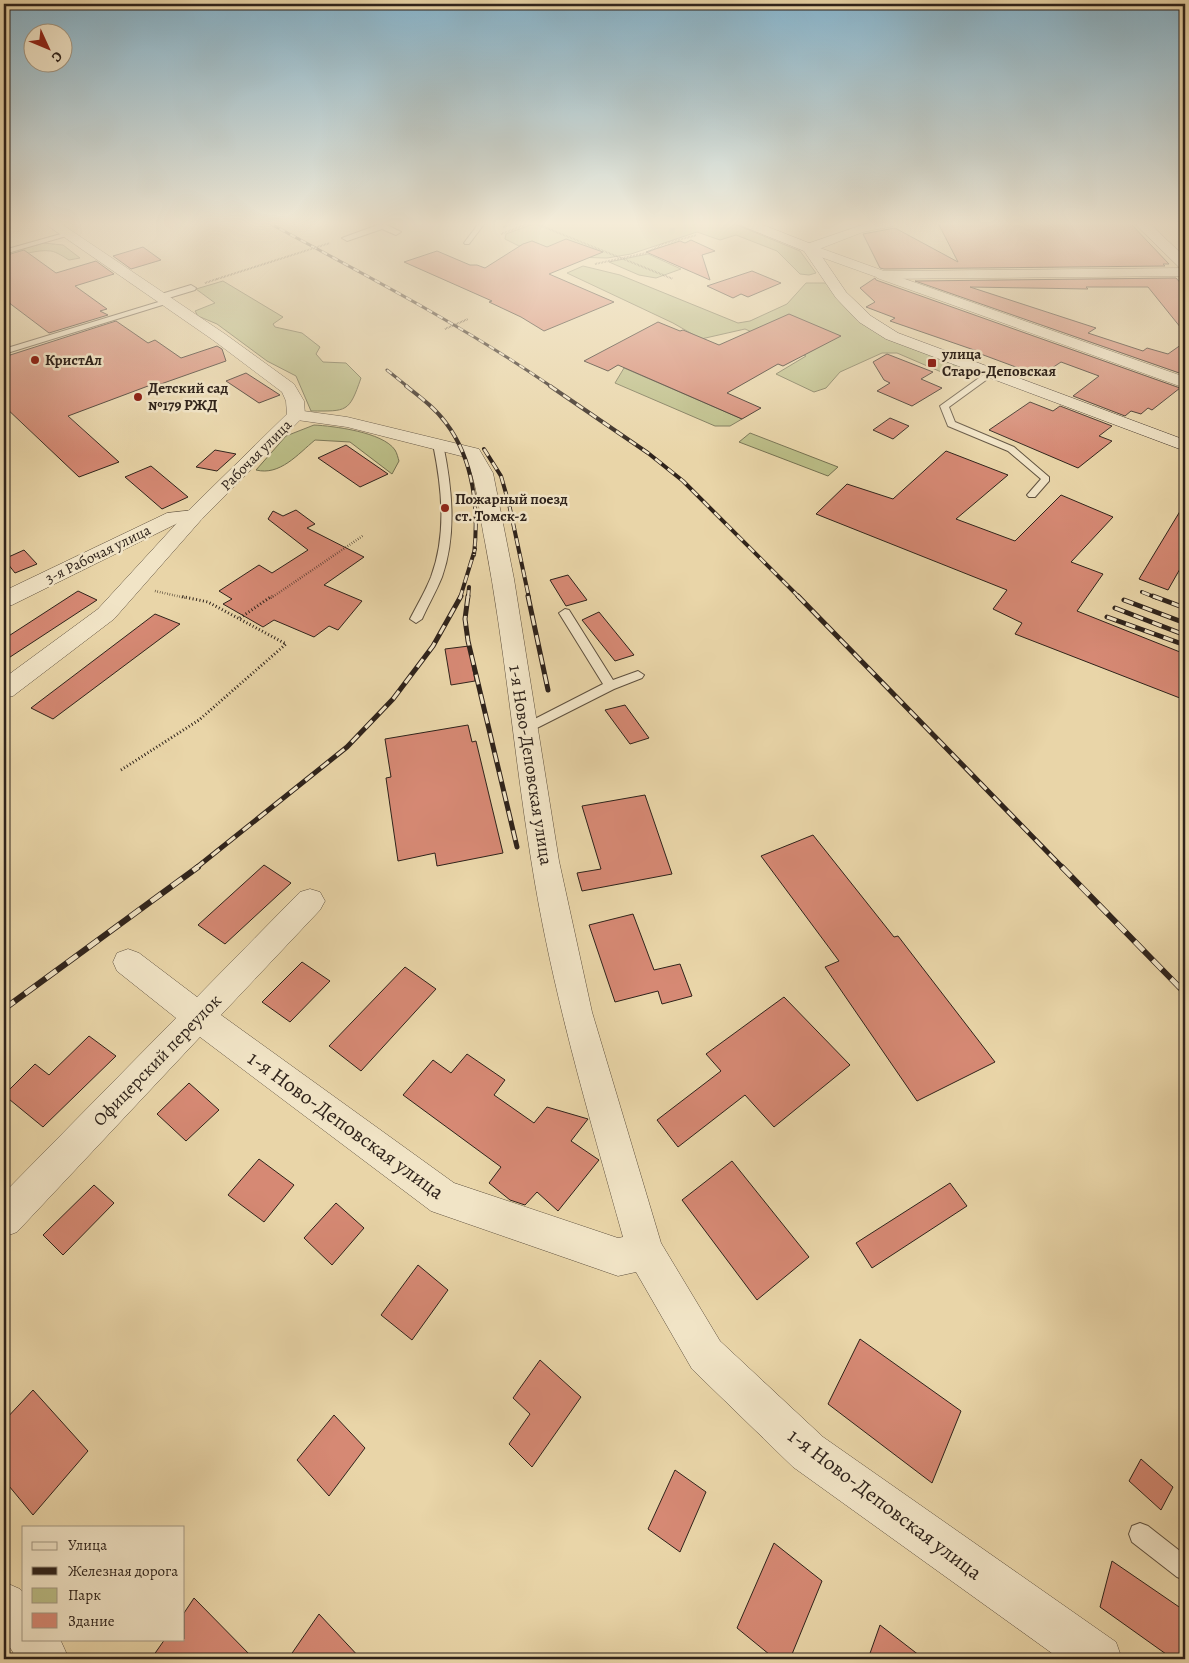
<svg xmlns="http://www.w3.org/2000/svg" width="1189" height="1663" font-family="Alegreya,serif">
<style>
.green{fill:#babc85;stroke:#747050}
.building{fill:#d68974;stroke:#2f231b}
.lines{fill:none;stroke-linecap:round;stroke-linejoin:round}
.service-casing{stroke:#5e503e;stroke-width:2}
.pedestrian-casing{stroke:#5e503e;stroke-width:2}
.minor-casing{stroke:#5e503e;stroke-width:1}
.tertiary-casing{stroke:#5e503e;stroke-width:1}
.secondary-casing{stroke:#2f231b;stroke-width:1}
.path-far2{stroke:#2f231b;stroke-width:2;stroke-dasharray:0.5 1;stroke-linecap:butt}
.path-far1{stroke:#2f231b;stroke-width:2.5;stroke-dasharray:0.5 2;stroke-linecap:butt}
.path{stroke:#2f231b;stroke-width:3;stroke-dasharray:1 2.5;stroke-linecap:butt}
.service{fill:#f1e4c6;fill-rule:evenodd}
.pedestrian{fill:#f1e4c6;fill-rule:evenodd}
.minor{fill:#f1e4c6;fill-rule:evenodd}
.tertiary{fill:#f1e4c6;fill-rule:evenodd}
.secondary{fill:#f1e4c6;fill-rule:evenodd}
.rail-far3-casing{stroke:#2f231b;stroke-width:3}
.rail-far2-casing{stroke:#2f231b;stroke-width:4}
.rail-far1-casing{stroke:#2f231b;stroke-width:5}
.rail-casing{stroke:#2f231b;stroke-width:6}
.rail-far3{stroke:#f1e4c6;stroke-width:2;stroke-dasharray:6;stroke-linecap:butt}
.rail-far2{stroke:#f1e4c6;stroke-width:2.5;stroke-dasharray:8;stroke-linecap:butt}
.rail-far1{stroke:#f1e4c6;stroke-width:3;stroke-dasharray:10;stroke-linecap:butt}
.rail{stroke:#f1e4c6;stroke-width:4.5;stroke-dasharray:13;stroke-linecap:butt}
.path-bridge{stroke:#2f231b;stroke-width:2;stroke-dasharray:0.5 1;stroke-linecap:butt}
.poi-dot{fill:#8f2418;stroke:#f1e4c6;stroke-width:2}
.labels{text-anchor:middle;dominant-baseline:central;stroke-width:5;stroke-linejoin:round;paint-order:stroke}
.far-poi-label{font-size:15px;font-weight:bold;fill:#2f231b;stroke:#f1e4c6;text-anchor:start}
.far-street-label{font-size:15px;fill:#2f231b;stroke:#f1e4c6}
.street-label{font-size:18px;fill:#2f231b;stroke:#f1e4c6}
.near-street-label{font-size:21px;fill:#2f231b;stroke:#f1e4c6}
</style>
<rect width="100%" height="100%" fill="#e9d5a8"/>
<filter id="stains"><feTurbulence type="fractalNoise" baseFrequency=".004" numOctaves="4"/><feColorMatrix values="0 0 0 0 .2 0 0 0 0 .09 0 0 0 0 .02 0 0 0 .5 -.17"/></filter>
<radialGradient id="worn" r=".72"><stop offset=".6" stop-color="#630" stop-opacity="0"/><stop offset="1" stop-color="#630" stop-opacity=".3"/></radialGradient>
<path class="green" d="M536,223H732L800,251L816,273L809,275L800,274L777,251L736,235L720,240L697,232L631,254L607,258L569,257L532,241L519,246L505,239L506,234Z
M43,243L63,245L80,258L69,260C64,257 57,252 51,251C36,249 17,256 4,262V254Z
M648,254L681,269L656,278L639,275L609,262Z
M583,266L620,275L738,323L750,321L787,304L806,283H827L860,320L965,367L946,374L897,353H882L840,372L826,388L814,392L776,374L806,356L745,329L701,339L673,323L567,273Z
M223,281L283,317L273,324L275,327L302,333L320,347L316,354L323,362L346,363L361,378C349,413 347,411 311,411L296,376L267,361L217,324L198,316L195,311L215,303L196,289Z
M624,368L742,419L730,426H715L615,383Z
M314,425C333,426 383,432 395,450C397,453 398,458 399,461L392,474L350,442L315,440C298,454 280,476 256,470L286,436Z
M750,433L838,467L828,476L739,442Z"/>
<path class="building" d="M938,223L1131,224L1169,264H1163L1165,266L884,269L880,268L863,234L895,228L958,262Z
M566,239L603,252L549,274L614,302L544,331L521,317L489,302L492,301L404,262L437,251L470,265H477L485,268L523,244L532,241L547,247Z
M691,240L715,251L702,255L710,280L646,252L680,241L685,243Z
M143,247L161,260L131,269L113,256Z
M24,250L56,273L96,261L114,274L75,286L107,309L100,311L108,315L49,333L4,299V256Z
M752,271L781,283L748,297L741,294L733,298L707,286Z
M875,278L876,280L1180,388L1152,410L1148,408L1141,414L1131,411L1125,416L1073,396L1099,376L1061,362L1040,376L978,353L980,352L890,321L895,318L866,307L875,302L860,288Z
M1176,278L1185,288V333L1148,287H1086L1088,289L970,287L1096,328L1088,333L1143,351L1147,348L1168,354L1185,342V375L915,281Z
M789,314L841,336L783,366L778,364L727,393L761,408L742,419L618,365L608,371L584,361L658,322L680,331L683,330L719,345Z
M116,321L148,343L155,340L181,358L217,346L222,349L226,361L158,385L156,383L68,416L119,462L79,477L4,406V357Z
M887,354L933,372L921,379L942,388L912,406L877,391L890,383L884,380L873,362Z
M246,373L280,395L259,403L226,381Z
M1030,402L1053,411L1060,406L1112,426L1099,436L1112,441L1078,468L989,430Z
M890,418L909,426L893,439L873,430Z
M346,445L388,474L360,487L318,458Z
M215,450L236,454L217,471L196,467Z
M946,451L1008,475L956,519L1015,541L1061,495L1113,517L1071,562L1103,574L1077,611L1185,654V700L1015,634L1022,623L993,609L1007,590L816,514L847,484L893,499Z
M151,466L188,497L162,509L125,477Z
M1185,503V560L1168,590L1139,579Z
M296,510L315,524L307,528L364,557L324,585L362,601L338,630L329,626L314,637L274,620L263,627L223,604L232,599L219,591L259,565L272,573L308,550L268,519L273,511L283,516Z
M24,550L37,564L15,573L4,559Z
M568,575L587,600L566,606L550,580Z
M78,591L97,600L4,661V639Z
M599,612L634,655L615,661L582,620Z
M155,614L180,624L53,719L31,708Z
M469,646L475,681L451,685L445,649Z
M625,705L649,738L630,744L605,710Z
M468,725L472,742L476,741L503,853L437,866L435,853L398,861L386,778L391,777L385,739Z
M645,795L672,874L582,891L577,873L601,869L582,806Z
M813,835L894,937L898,936L995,1062L917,1101L825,967L839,961L761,856Z
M264,865L291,883L225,944L198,925Z
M633,914L654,970L680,964L692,996L662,1004L658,991L615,1002L589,925Z
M302,962L330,981L290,1022L262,1002Z
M405,967L436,989L361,1071L329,1046Z
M784,997L850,1065L774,1127L745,1095L678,1147L657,1120L721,1071L706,1054Z
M89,1036L116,1056L43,1127L4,1095L35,1064L49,1075Z
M467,1054L505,1080L494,1095L534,1123L547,1107L588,1119L571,1141L599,1160L558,1211L537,1192L525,1205L510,1200L489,1183L501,1167L403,1095L433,1060L451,1073Z
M189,1083L219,1110L186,1141L157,1114Z
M259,1159L294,1185L264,1222L228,1195Z
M732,1161L809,1257L757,1300L682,1200Z
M950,1183L967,1206L872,1268L856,1243Z
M94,1185L114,1203L63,1255L43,1235Z
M336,1203L364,1228L332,1265L304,1238Z
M418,1265L448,1290L412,1340L381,1315Z
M860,1339L961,1411L932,1483L828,1404Z
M540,1360L581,1397L532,1467L509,1444L530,1414L513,1398Z
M33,1390L88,1451L33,1515L4,1480V1421Z
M334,1415L365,1448L329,1496L297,1460Z
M1141,1459L1173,1487L1161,1510L1129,1481Z
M675,1470L706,1492L680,1552L648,1529Z
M774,1543L822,1581L790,1659H775L737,1628Z
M1112,1561L1185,1611V1659H1173L1100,1607Z
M194,1598L254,1659H151L165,1639H184V1613Z
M319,1614L361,1659H288Z
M880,1625L924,1659H868Z"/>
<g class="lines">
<g class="service-casing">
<path id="service" d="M479,223H485L469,244H465L464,243Z
M68,232L70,233V235L4,254V250Z
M165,300L172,302L4,354V349Z
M990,370L993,371V375L949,407L955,422L1014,447L1049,477V481L1035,497H1029L1027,495L1041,479L1008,451L948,426L940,406Z
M438,441L443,444C452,488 457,534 442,577C436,592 428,605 422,619L416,623L410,619C417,605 425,592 431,577C447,534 442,488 433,444Z
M565,609L569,610L613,680L638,671L644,675L642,678L614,689L529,732H521L519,729L521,726L603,684L559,613Z
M1140,1523L1148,1526L1185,1555V1580L1177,1577L1132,1542L1129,1534L1132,1526Z"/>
</g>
<g class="pedestrian-casing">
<path id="pedestrian" d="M383,223L401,232L396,235L382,229L347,241L342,238Z
M191,285L196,288L195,290L162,300L157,297L158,295Z"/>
</g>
<g class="minor-casing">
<path id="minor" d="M868,223H896L894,226L863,232L814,251H804L802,248L804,245Z
M1134,223H1149L1185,257V269L1180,268Z
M882,271L1185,377V388L877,278L875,275L877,272Z
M296,410L347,417L479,449L493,473L514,579L559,861L592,1012L661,1243L720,1341L823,1437L1116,1642L1122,1659H1060L793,1467L692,1369L636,1272L618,1276L431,1211L200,1037L17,1232L4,1237V1193L176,1018L117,971L113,962L117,953L128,949L139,953L197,997L300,892L310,889L320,892L325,901L320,910L221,1015L454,1183L618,1238L623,1237C588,1112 551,988 531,859C514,754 505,647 485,542C479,514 478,482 465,457L347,427L290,419L287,415L290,411Z
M194,510L201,512L204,516L201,520L178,523L12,605L4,607V591L167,513Z
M4,1582L20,1589L24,1594V1639H60L69,1659H17L11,1649L4,1642Z"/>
</g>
<g class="tertiary-casing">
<path id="tertiary" d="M44,223H60L225,334L294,384L304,401L305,415L201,520L114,619L13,696L4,698V678L98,609L187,512L287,414L286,401L282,392L213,340Z
M809,244L884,271L1185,268V276L882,279L804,251L802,248L804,245Z"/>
</g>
<g class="secondary-casing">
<path id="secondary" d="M740,223H758L814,245L846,292L871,316L898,333L1185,440V451L886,339L859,322L836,298L804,251L742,226Z"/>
</g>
<path class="path-far2" d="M534,223L673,279
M503,227L514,223
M501,234L530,223
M595,264L646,253L663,244L697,235
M205,283L217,279
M445,329L468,319"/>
<path class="path-far1" d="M155,591L186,598
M271,598L364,535"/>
<path class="path" d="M240,618L272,596
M121,770L199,720L286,644L208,602L180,596"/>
<use href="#service" class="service"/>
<use href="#pedestrian" class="pedestrian"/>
<use href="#minor" class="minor"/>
<use href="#tertiary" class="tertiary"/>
<use href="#secondary" class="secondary"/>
<g class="rail-far3-casing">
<path id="rail-far3" d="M269,223C365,275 462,325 552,387
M387,370L408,387"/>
</g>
<g class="rail-far2-casing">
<path id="rail-far2" d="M406,386C420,397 435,408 446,423C474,460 479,510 474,555
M550,386L648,453L683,481L800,598
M484,449L501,476L509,504L529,598
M1142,592L1157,598
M460,598L475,549
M468,598L469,587"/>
</g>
<g class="rail-far1-casing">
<path id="rail-far1" d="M468,596L465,619L468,641L517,847
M528,596L548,690
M798,596L1063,868
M1153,596L1185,608
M1124,600L1185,623
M1115,608L1185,635
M1107,617L1185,645
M196,868L347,747L393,699L433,646L461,596"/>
</g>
<g class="rail-casing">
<path id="rail" d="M1062,867L1185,993
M4,1009L198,867"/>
</g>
<use href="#rail-far3" class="rail-far3"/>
<use href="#rail-far2" class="rail-far2"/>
<use href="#rail-far1" class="rail-far1"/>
<use href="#rail" class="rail"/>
<path class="path-bridge" d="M217,279L330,243"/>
</g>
<linearGradient id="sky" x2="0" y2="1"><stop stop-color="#87b6cf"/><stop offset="0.49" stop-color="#f5ecd8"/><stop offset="1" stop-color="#f5ecd8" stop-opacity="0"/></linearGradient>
<rect width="1189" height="456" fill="url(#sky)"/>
<g class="poi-dot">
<circle cx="35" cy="360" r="5"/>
<rect x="927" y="358" width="10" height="10" rx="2.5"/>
<circle cx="138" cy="397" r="5"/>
<circle cx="445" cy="508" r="5"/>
</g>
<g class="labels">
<g class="far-poi-label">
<text x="942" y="354">улица<tspan x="942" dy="17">Старо-Деповская</tspan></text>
<text x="45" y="360">КристАл</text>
<text x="148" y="388">Детский сад<tspan x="148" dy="17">№179 РЖД</tspan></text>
<text x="455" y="499">Пожарный поезд<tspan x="455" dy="17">ст. Томск-2</tspan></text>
</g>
<g class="far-street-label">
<text transform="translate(256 455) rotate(-45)">Рабочая улица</text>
<text transform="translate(98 554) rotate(-26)">3-я Рабочая улица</text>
</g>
<g class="street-label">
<text transform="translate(531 765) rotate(81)">1-я Ново-Деповская улица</text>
<text transform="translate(157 1060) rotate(-46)">Офицерский переулок</text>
</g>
<g class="near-street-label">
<text transform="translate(346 1125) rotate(36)">1-я Ново-Деповская улица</text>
<text transform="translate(885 1504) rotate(37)">1-я Ново-Деповская улица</text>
</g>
</g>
<rect width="1189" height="1663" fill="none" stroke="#e9d5a8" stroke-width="20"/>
<rect x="5" y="5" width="1179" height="1653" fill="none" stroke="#2f231b" stroke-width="2.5"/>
<rect x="10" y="10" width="1169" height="1643" fill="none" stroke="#2f231b"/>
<rect x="22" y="1526" width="162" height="115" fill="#f1e4c6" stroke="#a39782"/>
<rect x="32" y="1542" width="25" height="8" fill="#f1e4c6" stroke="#a39782"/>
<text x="68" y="1550" font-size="15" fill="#2f231b">Улица</text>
<rect x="32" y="1567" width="25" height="8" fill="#2f231b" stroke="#a39782"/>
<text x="68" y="1576" font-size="15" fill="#2f231b">Железная дорога</text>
<rect x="32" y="1588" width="25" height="15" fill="#babc85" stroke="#a39782"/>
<text x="68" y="1600" font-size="15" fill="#2f231b">Парк</text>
<rect x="32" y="1613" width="25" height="15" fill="#d68974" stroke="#a39782"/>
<text x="68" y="1626" font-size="15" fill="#2f231b">Здание</text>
<g transform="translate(48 48) rotate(134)"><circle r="24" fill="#f1e4c6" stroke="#a39782"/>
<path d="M0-4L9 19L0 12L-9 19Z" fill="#8f2418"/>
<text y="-8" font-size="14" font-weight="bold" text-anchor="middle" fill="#2f231b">С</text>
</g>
<rect width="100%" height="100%" filter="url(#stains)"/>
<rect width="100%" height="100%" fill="url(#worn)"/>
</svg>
